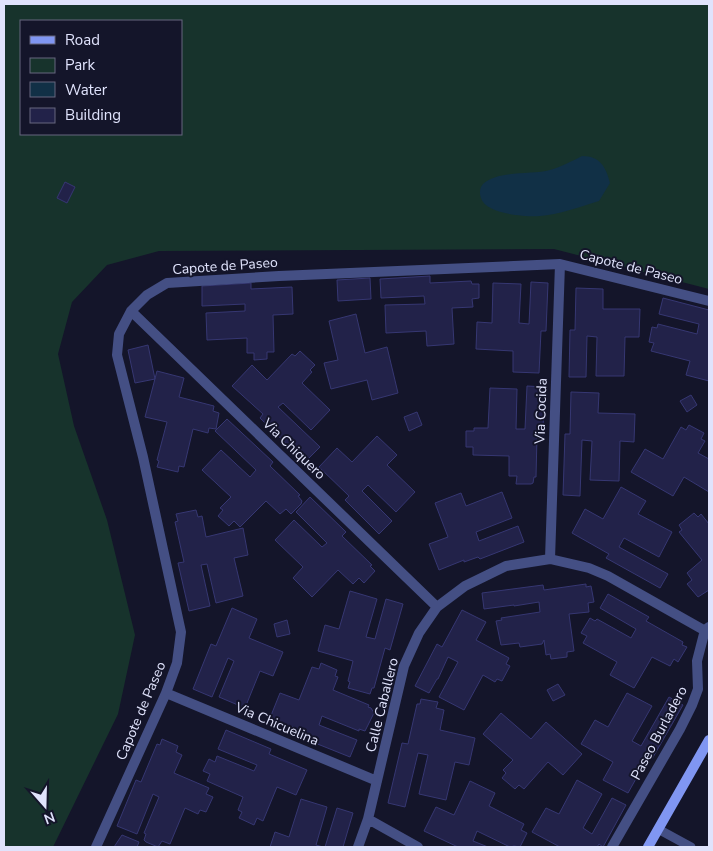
<svg xmlns="http://www.w3.org/2000/svg" width="713" height="851" font-family="'Nunito Sans',sans-serif">
<style>
.green{fill:#17332c;fill-rule:evenodd}
.water{fill:#113046}
.building{fill:#222249;stroke:#363772}
.lines{fill:none;stroke-linecap:round;stroke-linejoin:round}
.lane{stroke:#444f84;stroke-width:9}
.street{stroke:#444f84;stroke-width:10}
.secondary{stroke:#8096f2;stroke-width:10}
.labels{text-anchor:middle;dominant-baseline:central;stroke-width:4;stroke-linejoin:round;paint-order:stroke}
.street-label{font-size:14px;fill:#e0e3fc;stroke:#14152a}
</style>
<rect width="100%" height="100%" fill="#14152a"/>
<path class="green" d="M4,4H709V289L554,249L159,251L107,265L72,302L58,354L74,426L107,520L135,635L118,714L53,847H4ZM21,21H181V134H21Z"/>
<path class="water" d="M582,156C600,156 606,167 610,183L599,201C583,206 557,215 540,216C526,217 485,214 481,198C479,193 480,187 483,184C497,170 532,175 550,170C561,167 572,161 582,156Z"/>
<path class="building" d="M65,182L75,187L67,203L57,198Z
M430,276V283L471,281L472,284H479V298L472,299L473,307L452,308L454,344L427,346L426,331L386,333L385,305L425,304L424,296L381,298L380,279Z
M370,278L371,299L338,301L337,280Z
M531,282L548,283L546,331H541L539,373L513,372V351L476,349L477,322L492,323L493,283L521,284L519,323L529,324Z
M251,283V289L292,287L293,314L273,315L274,352H267V359L254,360V353H247V338L207,340L206,313L245,311V304L202,306V286Z
M576,288L603,289V309H640L639,337H625L624,376H596L597,337L587,336L586,377H569L570,330H575Z
M663,298L709,310V381L686,375L690,361L651,351L654,343L649,342L652,327L657,328L658,324L697,334L699,324L659,314Z
M356,314L365,353L387,347L398,393L372,400L367,380L331,389L324,363L338,360L329,321Z
M148,345L155,379L135,383L128,350Z
M300,351L315,365L310,370L312,372L302,383L330,410L311,430L283,403L278,407L320,447L305,462L260,418L263,414L232,386L252,365L267,380L292,354L295,356Z
M157,371L184,378L179,397L214,406L213,411L219,413L216,429L209,428L208,433L193,429L184,467L179,466L178,472L157,467L159,461L157,460L167,422L145,417Z
M527,386L544,387L543,437L537,436L536,477H534L533,483L531,484H516L517,476H509V456L473,455V447H466V431H474V428H488L490,388L517,389L516,429H525Z
M571,392L599,393L598,413L635,414L634,442L620,441L619,481L590,480L592,441L582,440L580,496L563,495L565,434H570Z
M691,395L697,405L687,412L680,401Z
M417,412L422,425L409,431L404,417Z
M227,419L273,462L270,466L300,495L298,496L302,501L301,504L291,514L286,509L280,514L266,501L240,527L234,521L229,526L218,516L223,510L220,508L231,497L202,470L221,450L250,477L256,470L215,431Z
M689,425L704,433L701,439L705,441L698,453L709,459V492L684,477L673,496L631,472L645,449L663,459L681,427L686,430Z
M377,436L397,455L387,465L415,492L396,512L368,485L362,491L392,521L379,534L345,500L349,496L319,467L337,448L352,462Z
M621,487L646,501L638,514L672,532L659,557L624,538L619,547L668,574L660,588L606,558L609,554L572,533L585,509L603,519Z
M502,492L512,518L476,532L479,541L518,526L524,542L480,559L478,557L464,562V560L439,570L429,544L448,537L435,503L461,493L466,506Z
M310,497L346,532L342,536L372,565L370,566L375,571L364,583L359,578L353,584L338,570L312,597L293,578L303,567L275,540L294,520L322,547L327,543L296,512Z
M196,510L198,517L202,516L206,537L243,528L248,555L234,558L243,596L216,603L207,564L201,565L210,606L189,611L178,563L184,562L175,522L178,521L176,514Z
M694,513L698,517L701,514L709,524V590L698,597L687,584L692,580L687,573L702,560L679,532L682,530L679,525Z
M586,584V587L591,586L594,602L588,603L589,612L569,614L574,651L567,652V657L551,659L550,654L546,655L544,640L542,644L520,647L519,643L501,645L496,621L502,620L501,618L540,612L539,602L514,606V605L484,609L482,593L543,585L544,590Z
M350,591L377,599L366,637L375,639L386,599L403,604L390,650L385,648L374,688H372L370,694L348,688L350,682L348,681L353,661L318,651L325,625L339,629Z
M608,594L649,617L646,621L683,642L682,645L687,647L678,662L674,659L670,666L652,657L634,688L610,675L617,662L583,643L587,636L581,633L590,618L595,621L597,619L631,638L636,629L600,608Z
M232,608L257,619L249,638L283,652L273,676L260,671L245,708L219,697L234,661L228,658L212,697L193,689L211,644L216,646Z
M462,610L486,622L476,640L509,658L506,664L510,666L502,681L497,679L495,682L483,675L464,710L439,697L458,662L448,657L438,679H437L429,693L415,686L437,644L442,647Z
M287,620L290,634L277,637L274,624Z
M321,663L337,670L335,676L338,677L333,690L369,705L368,707L371,708L374,713L365,731L359,729V731L322,716L319,725L357,740L350,757L305,739L308,733L270,718L280,693L299,700L312,667L319,669Z
M558,684L565,695L553,701L547,690Z
M627,693L652,706L632,741L641,746L669,697L683,705L652,759L651,758L644,769L642,768L628,793L603,780L613,762L581,744L595,720L608,727Z
M421,699L438,702L436,708L444,710L440,730L475,738L469,765L455,762L446,800L419,794L428,755L418,753L405,807L388,803L402,743L408,744L417,704H420Z
M501,713L531,739L546,722L582,754L563,775L548,762L524,789L519,785L515,789L502,778L506,773L503,770L513,760L483,734Z
M226,730L271,749L269,754L307,770L296,795L277,787L263,821L257,818L254,825L239,818L242,812L238,810L243,797L207,781L210,774L203,771L209,759L215,762L217,756L254,771L257,765L218,749Z
M162,739L178,746L176,752L182,755L174,773L209,788L206,794L213,797L206,812L200,810L198,814L185,808L170,844L162,841L158,847L146,842L144,840L146,834L144,833L159,797L153,794L137,834L117,826L136,780L141,782L157,744L160,745Z
M577,780L602,794L583,828L592,834L612,798L626,805L603,847L599,844L597,847H560L532,832L546,808L559,814Z
M470,781L495,793L489,806L524,824L521,830L527,833L520,847L514,846L510,847L477,831L473,841L488,847H458L424,831L436,807L454,815Z
M301,799L327,807L316,845L323,847H270L275,832L289,837Z
M337,808L353,813L343,847H325Z
M122,835L139,842L137,847H114Z"/>
<g class="lines">
<path class="lane" d="M658,829L691,847"/>
<path class="street" d="M131,311L437,607
M550,559L560,264
M166,693L377,781
M368,819L418,847
M96,847L166,693L177,663L181,632L143,457L117,355L119,334L131,311L147,295L167,283L279,276L560,264L709,301
M358,847L368,819L404,666L419,633L437,607L465,586L506,566L550,559L589,568L608,576L709,633
M612,847L680,729L692,705L698,689L697,661L705,630L709,627"/>
<path class="secondary" d="M648,847L709,740"/>
</g>
<g class="labels">
<g class="street-label">
<text transform="translate(225 266) rotate(-4)">Capote de Paseo</text>
<text transform="translate(631 267) rotate(14)">Capote de Paseo</text>
<text transform="translate(541 411) rotate(-88)">Via Cocida</text>
<text transform="translate(294 449) rotate(44)">Via Chiquero</text>
<text transform="translate(382 705) rotate(-76)">Calle Caballero</text>
<text transform="translate(141 711) rotate(-67)">Capote de Paseo</text>
<text transform="translate(277 724) rotate(23)">Via Chicuelina</text>
<text transform="translate(659 733) rotate(-62)">Paseo Burladero</text>
</g>
</g>
<rect width="713" height="851" fill="none" stroke="#e0e3fc" stroke-width="10"/>
<rect x="20" y="20" width="162" height="115" fill="#14152a" stroke="#66677e"/>
<rect x="30" y="36" width="25" height="8" fill="#8096f2" stroke="#66677e"/>
<text x="65" y="45" font-size="15" fill="#e0e3fc">Road</text>
<rect x="30" y="58" width="25" height="15" fill="#17332c" stroke="#66677e"/>
<text x="65" y="70" font-size="15" fill="#e0e3fc">Park</text>
<rect x="30" y="82" width="25" height="15" fill="#113046" stroke="#66677e"/>
<text x="65" y="95" font-size="15" fill="#e0e3fc">Water</text>
<rect x="30" y="108" width="25" height="15" fill="#222249" stroke="#66677e"/>
<text x="65" y="120" font-size="15" fill="#e0e3fc">Building</text>
<g transform="translate(45 806) rotate(160)" stroke="#14152a" stroke-width="4" paint-order="stroke">
<path d="M0-4L9 19L0 12L-9 19Z" fill="#e0e3fc"/>
<text y="-8" font-size="14" font-weight="bold" text-anchor="middle" fill="#e0e3fc">N</text>
</g>
</svg>
